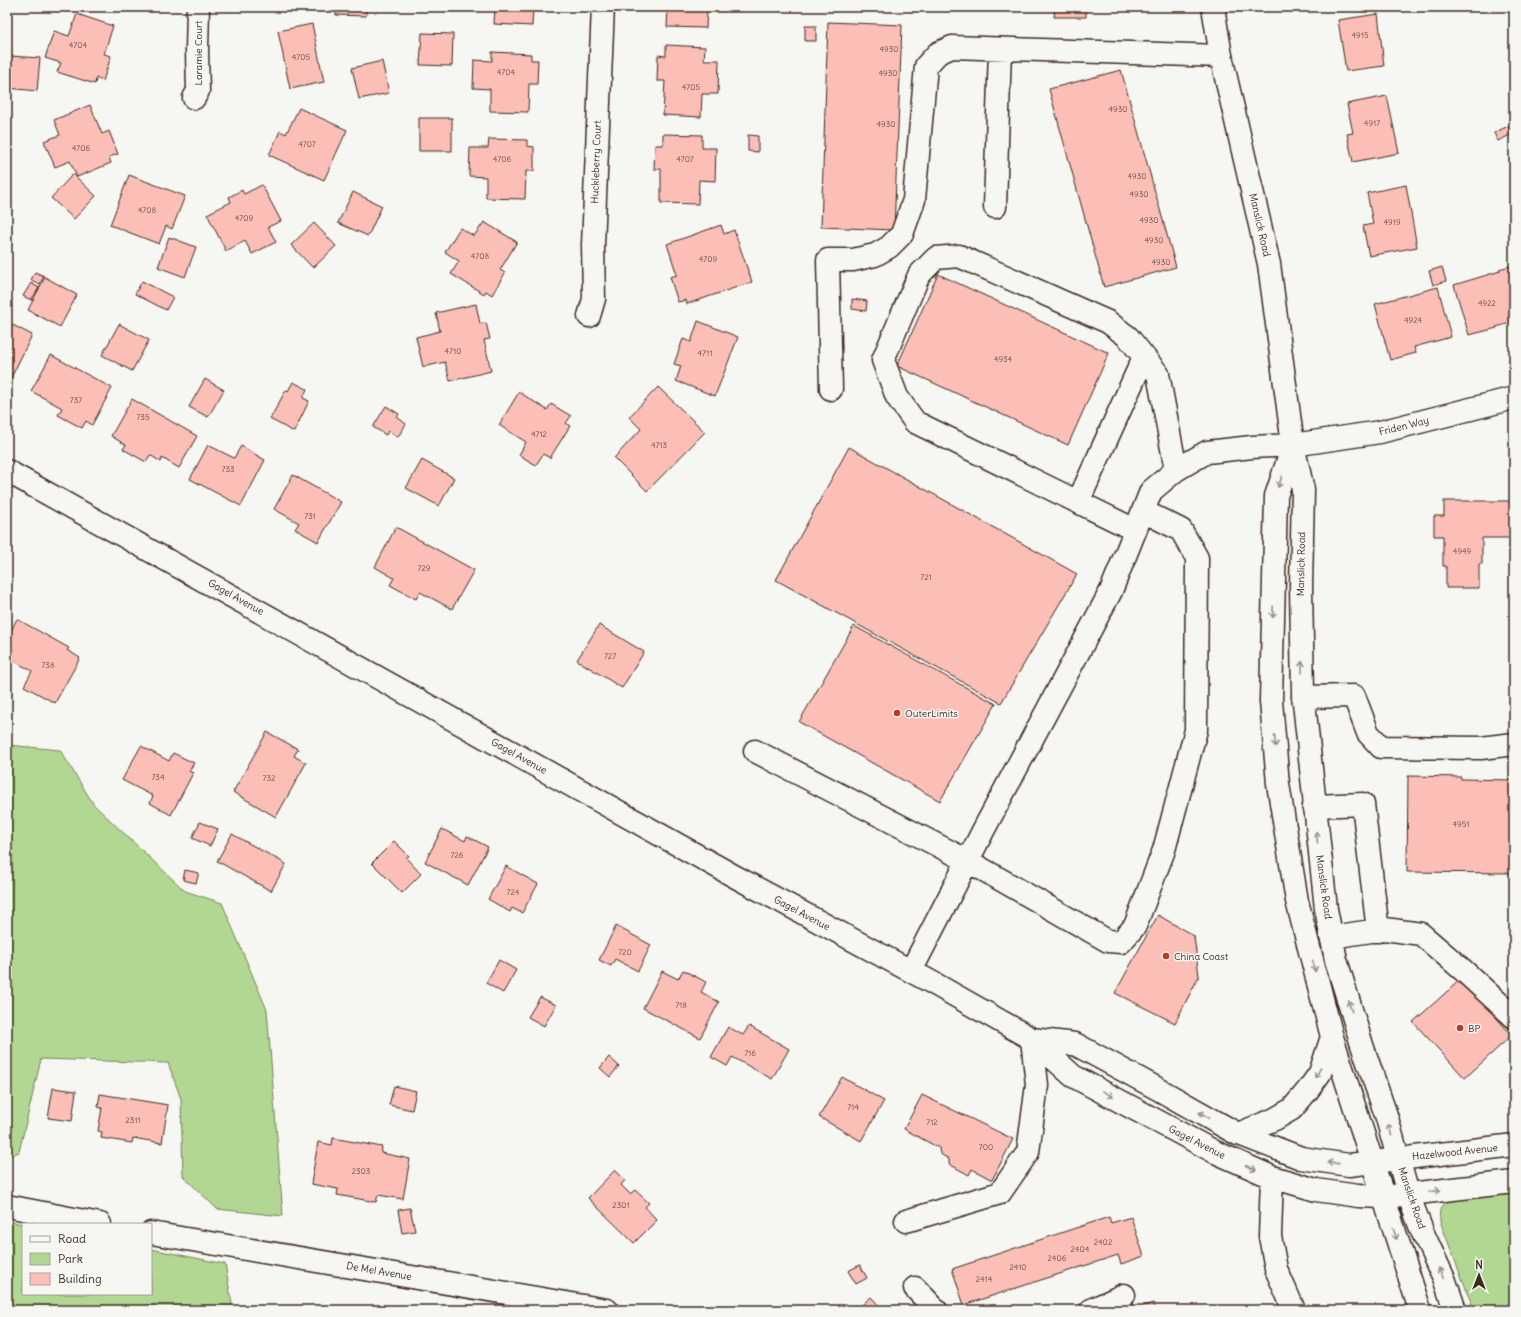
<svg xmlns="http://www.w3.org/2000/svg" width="1521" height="1317" font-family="Delius,sans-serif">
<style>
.green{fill:#b2d792;stroke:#768058}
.building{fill:#fbbfb7;stroke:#3b2a1e}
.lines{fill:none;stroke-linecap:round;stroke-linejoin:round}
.minor-casing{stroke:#3b2a1e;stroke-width:25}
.major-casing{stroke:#3b2a1e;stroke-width:25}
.minor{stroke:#f6f6f2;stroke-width:22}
.major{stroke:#f6f6f2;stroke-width:22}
.oneway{stroke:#989088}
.poi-dot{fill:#c8321e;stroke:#f6f6f2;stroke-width:1.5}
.labels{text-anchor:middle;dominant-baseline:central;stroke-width:3;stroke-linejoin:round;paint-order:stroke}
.number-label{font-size:8px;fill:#6b4f44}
.street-label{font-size:10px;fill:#3b2a1e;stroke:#f6f6f2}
.poi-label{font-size:10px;fill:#3b2a1e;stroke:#f6f6f2;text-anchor:start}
</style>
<rect width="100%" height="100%" fill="#f6f6f2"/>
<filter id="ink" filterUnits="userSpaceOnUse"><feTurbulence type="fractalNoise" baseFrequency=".025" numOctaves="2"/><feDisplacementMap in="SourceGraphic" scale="8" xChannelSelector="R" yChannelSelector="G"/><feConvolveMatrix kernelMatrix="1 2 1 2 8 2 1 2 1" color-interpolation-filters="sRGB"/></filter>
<g filter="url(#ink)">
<path class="green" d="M7,745L60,750L94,805L185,891L222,903L267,1010L283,1216L217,1209L183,1176L181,1099L168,1063L41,1059L19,1152L7,1157Z
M1514,1193V1310H1474L1440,1221C1439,1212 1439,1206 1448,1201Z
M7,1221L23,1224V1294H151V1249L225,1264L233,1310H7Z"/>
<path class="building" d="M336,7H366V16L336,15Z
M495,7H533L532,26L494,24Z
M668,7H724V11H707L706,28L667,27Z
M1055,7H1086V17H1054Z
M77,14L113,26L104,54L111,56L103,81L96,78L95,84L57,72L61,63L45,58L54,31L69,36Z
M1378,14L1384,66L1346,71L1338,20Z
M828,22L902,25L894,230L821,227Z
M312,24L324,82L290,89L278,31Z
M805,26H816V41H805Z
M422,33L453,34L452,66L420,65Z
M666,45L705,47L704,60H719L718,94H702L701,117L663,115L665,81H657L658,55L666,56Z
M492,52L531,54V60H538L537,84H529L528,112L490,111V89L473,88L474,60L492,61Z
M10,56L40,58L37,91L8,88Z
M382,61L389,93L359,99L352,68Z
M1121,70L1176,267L1104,287L1049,89Z
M1387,96L1399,153L1353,162L1347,134L1353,133L1347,104Z
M90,105L102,134L109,131L118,154L109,157L111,163L77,177L70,161L55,167L44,141L60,135L54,120Z
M299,108L347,130L324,180L269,155L280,131L286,134Z
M419,118H452V151H419Z
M1508,126L1512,134L1498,141L1494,133Z
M663,134L702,135V148H716L715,181L699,180L698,204L661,203V169H654L655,145H663Z
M748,135L758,136V152L748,151Z
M489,139L527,140V146L534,147V171H526L525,199L486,198V177L469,176L470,148H488Z
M73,174L96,196L74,219L51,198Z
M129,175L185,196L172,229L166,226L159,244L110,225Z
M262,185L281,221L268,227L276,242L252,254L245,241L226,251L207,214L231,202L229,197L242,190L244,194Z
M1406,185L1417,247L1369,256L1363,226L1373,224L1367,193Z
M353,192L382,206L368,236L338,223Z
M484,222L517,242L500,270L505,273L492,295L486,291L484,294L451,274L459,261L445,252L460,228L474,236Z
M314,223L336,246L313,268L291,245Z
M721,225L724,234L734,230L752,282L687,304L686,300L678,302L670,277L677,275L667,244Z
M169,237L196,247L185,277L158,267Z
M1514,265V322L1496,327L1497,328L1469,335L1454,285L1500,271L1499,269Z
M1442,267L1446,281L1433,285L1429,271Z
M35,272L44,276L40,284L31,280Z
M938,274L1109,353L1068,445L897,366Z
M45,277L77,295L60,327L28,310Z
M142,281L173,297L166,310L135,294Z
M31,283L39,288L31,300L23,296Z
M1438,287L1451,337L1414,347L1416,353L1390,360L1375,304Z
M852,299L867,301L866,311L852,309Z
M476,304L480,324L486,323L490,339L484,340L491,371L450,381L445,362L423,367L416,337L440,331L436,313Z
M698,321L738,337L715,396L676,381L681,366L674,364L683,339L691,342Z
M7,322L32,335L7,386Z
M119,324L149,340L132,371L102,355Z
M51,355L112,388L92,425L86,421L82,428L58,415L62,408L31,391Z
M205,379L224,390L208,417L189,407Z
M293,382L307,389L303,398L309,401L294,432L270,419L286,390L288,391Z
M658,387L705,432L647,491L614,458L641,429L629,417Z
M519,392L547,410L551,404L571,416L566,423L570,426L550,458L543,454L536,465L519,455L526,442L499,425Z
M132,399L197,436L179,468L162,458L161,462L150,455L146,462L123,449L126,445L111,436Z
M386,406L399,414L397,417L406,424L398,437L388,431L386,435L373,427Z
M208,445L234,458L241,446L265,460L241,506L190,479Z
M849,447L1077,574L1001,703L776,580Z
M422,460L454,478L439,506L406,488Z
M293,475L341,502L318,542L295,529L299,523L274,509Z
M1444,501H1514V538H1482V564H1479V588H1446V566H1443V536H1434V516H1444Z
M396,527L474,570L452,609L420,592L416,599L390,585L394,578L375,567Z
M17,619L69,648L67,650L80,658L55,703L24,686L32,671L7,657V638Z
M599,625L644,652L622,688L577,660Z
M854,626L996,704L940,801L799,722Z
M267,732L298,749L294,756L306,763L276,817L233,792Z
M141,746L169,761L173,753L194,763L189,771L193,773L171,815L150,803L153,796L122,780Z
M1408,776L1461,777V779L1514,780V873L1407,872Z
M200,822L218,829L210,846L192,838Z
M442,829L465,841L467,836L488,847L468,885L425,862Z
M232,834L286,864L271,891L217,861Z
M394,841L409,856L406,858L421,874L402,893L372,863Z
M506,866L538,884L522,913L512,908L510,912L488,899Z
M185,870L199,873L196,883L183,880Z
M1158,915L1194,936L1199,976L1175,1023L1115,993Z
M616,926L651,945L638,971L615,959L611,966L599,960Z
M499,960L516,970L503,993L486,983Z
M683,970L706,982L701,992L719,1002L700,1038L643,1008L662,971L678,979Z
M1461,979L1512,1035L1465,1078L1413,1022Z
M540,997L556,1005L544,1026L528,1017Z
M749,1026L789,1049L772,1079L732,1057L727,1066L711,1057L728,1027L743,1035Z
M609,1057L619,1066L610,1077L600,1068Z
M842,1077L884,1101L861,1141L819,1117Z
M394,1086L416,1091L412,1110L389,1105Z
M53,1088L76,1091L72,1121L48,1118Z
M100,1094L168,1105L162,1143L133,1138L132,1143L101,1138L102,1132L98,1131L102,1108L98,1107Z
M922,1095L1013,1139L992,1180L972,1169L969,1175L949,1164V1159L940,1154L939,1148L904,1129Z
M333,1138L382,1147L381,1153L410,1159L403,1199L378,1195L376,1202L337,1195L338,1189L311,1184L318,1142L332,1145Z
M615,1170L625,1180L621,1185L630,1194L635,1190L649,1203L645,1207L657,1220L634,1243L588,1198Z
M410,1208L415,1231L402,1233L398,1210Z
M1109,1217L1111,1223L1131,1217L1144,1256L1121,1264L1118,1255L964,1305L952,1269Z
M860,1265L867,1278L856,1284L848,1271Z
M871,1297L883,1310H856Z
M1154,1303L1156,1310H1130L1150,1304Z"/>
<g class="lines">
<g class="minor-casing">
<path id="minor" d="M194,98L198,91L197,51L198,7
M995,207L1000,49
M589,316L594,299L593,245L603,7
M831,389L828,260H853L875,255L889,247L902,234L914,200L926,66L938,53L952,47L1221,56
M7,471L734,876L933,983L1032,1039L1073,1076L1215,1152L1272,1177L1316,1190L1358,1196L1383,1197L1514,1182
M1078,502L1144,357
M1135,530L915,422L897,397L883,360L919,275L936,258L959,256L1108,322L1128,337L1158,374L1176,470
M1303,697L1354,696L1368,733L1381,747L1481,748L1514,744
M755,751L968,861L1108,941L1121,942L1135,926L1164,850L1196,730L1197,558L1181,530L1143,511
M1314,806L1363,804L1378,931
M1331,937L1385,929L1421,934L1464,971L1514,1017
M911,971L984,829L1111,591L1151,491L1176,470L1207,452L1252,447L1293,445L1380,432L1514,398
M1032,1039L1075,1044L1158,1089L1234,1132L1301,1158L1349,1165L1514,1145
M1272,1177L1270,1236L1276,1269L1294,1310
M7,1206L100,1224
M906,1221L1000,1193L1028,1152L1037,1085L1032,1039
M151,1233L607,1310
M915,1288L936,1310
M1091,1310L1124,1295"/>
</g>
<g class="major-casing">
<path id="major" d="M1213,7L1221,56L1269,264L1293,445L1303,490L1301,588L1303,693L1326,909L1336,960L1362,1045L1387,1118L1408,1194L1422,1231L1445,1281L1455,1310
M1293,445L1276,496L1271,701L1278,784L1297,901L1332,1037L1420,1310
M1238,1134L1275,1119L1292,1109L1308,1090L1320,1073L1332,1037"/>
</g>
<use href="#minor" class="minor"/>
<use href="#major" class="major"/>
</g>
<defs><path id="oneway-shaft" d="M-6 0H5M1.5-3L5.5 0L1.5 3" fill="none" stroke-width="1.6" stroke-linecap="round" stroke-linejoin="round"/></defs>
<g class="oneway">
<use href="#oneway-shaft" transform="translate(1280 482) rotate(109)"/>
<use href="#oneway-shaft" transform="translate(1273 612) rotate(91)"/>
<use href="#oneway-shaft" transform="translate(1302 667) rotate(-91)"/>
<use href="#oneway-shaft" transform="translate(1275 741) rotate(85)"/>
<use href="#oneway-shaft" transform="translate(1317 838) rotate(-96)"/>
<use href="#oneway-shaft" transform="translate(1314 966) rotate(76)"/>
<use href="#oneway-shaft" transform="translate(1350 1006) rotate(-107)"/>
<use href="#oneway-shaft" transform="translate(1318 1073) rotate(118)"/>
<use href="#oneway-shaft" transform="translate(1108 1094) rotate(29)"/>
<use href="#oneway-shaft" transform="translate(1204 1115) rotate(-150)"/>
<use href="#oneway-shaft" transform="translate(1390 1130) rotate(-106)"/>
<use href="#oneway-shaft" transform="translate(1333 1163) rotate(-174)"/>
<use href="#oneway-shaft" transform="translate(1251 1168) rotate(24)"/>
<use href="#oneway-shaft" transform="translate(1435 1191) rotate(-8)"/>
<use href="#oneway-shaft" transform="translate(1395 1234) rotate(72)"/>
<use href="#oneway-shaft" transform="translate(1441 1273) rotate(-114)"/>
</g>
</g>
<g class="poi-dot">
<circle cx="897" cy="713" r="4"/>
<circle cx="1166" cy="956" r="4"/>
<circle cx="1460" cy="1028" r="4"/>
</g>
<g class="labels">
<g class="number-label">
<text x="1360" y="35">4915</text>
<text x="78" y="45">4704</text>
<text x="889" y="49">4930</text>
<text x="301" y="57">4705</text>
<text x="506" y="72">4704</text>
<text x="888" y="73">4930</text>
<text x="691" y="87">4705</text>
<text x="1118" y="109">4930</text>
<text x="1372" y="123">4917</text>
<text x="886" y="124">4930</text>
<text x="307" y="144">4707</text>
<text x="81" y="148">4706</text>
<text x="502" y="159">4706</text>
<text x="685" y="159">4707</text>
<text x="1137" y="176">4930</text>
<text x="1139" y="194">4930</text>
<text x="147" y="210">4708</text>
<text x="244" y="218">4709</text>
<text x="1149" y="220">4930</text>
<text x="1392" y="222">4919</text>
<text x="1154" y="240">4930</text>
<text x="480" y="256">4708</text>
<text x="708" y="259">4709</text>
<text x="1161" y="262">4930</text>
<text x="1487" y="303">4922</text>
<text x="1413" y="320">4924</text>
<text x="453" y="351">4710</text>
<text x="705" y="353">4711</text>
<text x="1003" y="359">4934</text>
<text x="76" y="400">737</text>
<text x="143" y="417">735</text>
<text x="539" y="434">4712</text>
<text x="659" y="445">4713</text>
<text x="228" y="469">733</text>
<text x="310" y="516">731</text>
<text x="1462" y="551">4949</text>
<text x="424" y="568">729</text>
<text x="926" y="577">721</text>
<text x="610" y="656">727</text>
<text x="48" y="665">738</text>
<text x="158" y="777">734</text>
<text x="269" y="778">732</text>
<text x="1461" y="824">4951</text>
<text x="457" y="855">726</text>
<text x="513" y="892">724</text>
<text x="625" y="952">720</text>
<text x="681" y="1005">718</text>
<text x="750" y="1053">716</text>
<text x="853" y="1107">714</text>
<text x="133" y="1120">2311</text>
<text x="932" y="1122">712</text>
<text x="986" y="1147">700</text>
<text x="361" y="1171">2303</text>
<text x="621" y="1205">2301</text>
<text x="1103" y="1242">2402</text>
<text x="1080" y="1249">2404</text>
<text x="1057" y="1258">2406</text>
<text x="1018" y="1267">2410</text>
<text x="984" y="1279">2414</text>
</g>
<g class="street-label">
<text transform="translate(198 53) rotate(-90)">Laramie Court</text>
<text transform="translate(596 162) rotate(-88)">Huckleberry Court</text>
<text transform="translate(1260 225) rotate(77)">Manslick Road</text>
<text transform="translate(1404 426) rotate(-14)">Friden Way</text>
<text transform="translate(1301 564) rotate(-89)">Manslick Road</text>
<text transform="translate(236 597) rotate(29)">Gagel Avenue</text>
<text transform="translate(519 756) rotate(29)">Gagel Avenue</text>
<text transform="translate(1324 887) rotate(82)">Manslick Road</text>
<text transform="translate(802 913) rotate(28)">Gagel Avenue</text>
<text transform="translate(1197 1142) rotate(27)">Gagel Avenue</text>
<text transform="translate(1455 1152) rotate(-6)">Hazelwood Avenue</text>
<text transform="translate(1412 1198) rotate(71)">Manslick Road</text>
<text transform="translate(379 1271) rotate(10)">De Mel Avenue</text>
</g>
<g class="poi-label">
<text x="905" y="713">OuterLimits</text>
<text x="1174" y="956">China Coast</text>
<text x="1468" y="1028">BP</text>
</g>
</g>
<rect width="1521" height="1317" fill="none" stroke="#f6f6f2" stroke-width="24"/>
<rect x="12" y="12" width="1497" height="1293" fill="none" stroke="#3b2a1e" stroke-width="1.5" filter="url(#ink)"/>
<rect x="22" y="1223" width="130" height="72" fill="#f6f6f2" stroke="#aba49d"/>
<rect x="30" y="1236" width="20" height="6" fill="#f6f6f2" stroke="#aba49d"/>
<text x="58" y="1243" font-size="12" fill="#3b2a1e">Road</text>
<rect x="30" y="1253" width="20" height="12" fill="#b2d792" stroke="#aba49d"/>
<text x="58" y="1263" font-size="12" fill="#3b2a1e">Park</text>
<rect x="30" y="1273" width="20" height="12" fill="#fbbfb7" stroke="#aba49d"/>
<text x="58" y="1283" font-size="12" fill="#3b2a1e">Building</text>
<g transform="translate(1479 1275)" stroke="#f6f6f2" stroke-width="3" paint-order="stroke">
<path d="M0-3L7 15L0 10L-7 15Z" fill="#3b2a1e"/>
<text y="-6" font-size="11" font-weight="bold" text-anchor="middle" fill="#3b2a1e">N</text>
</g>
</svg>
